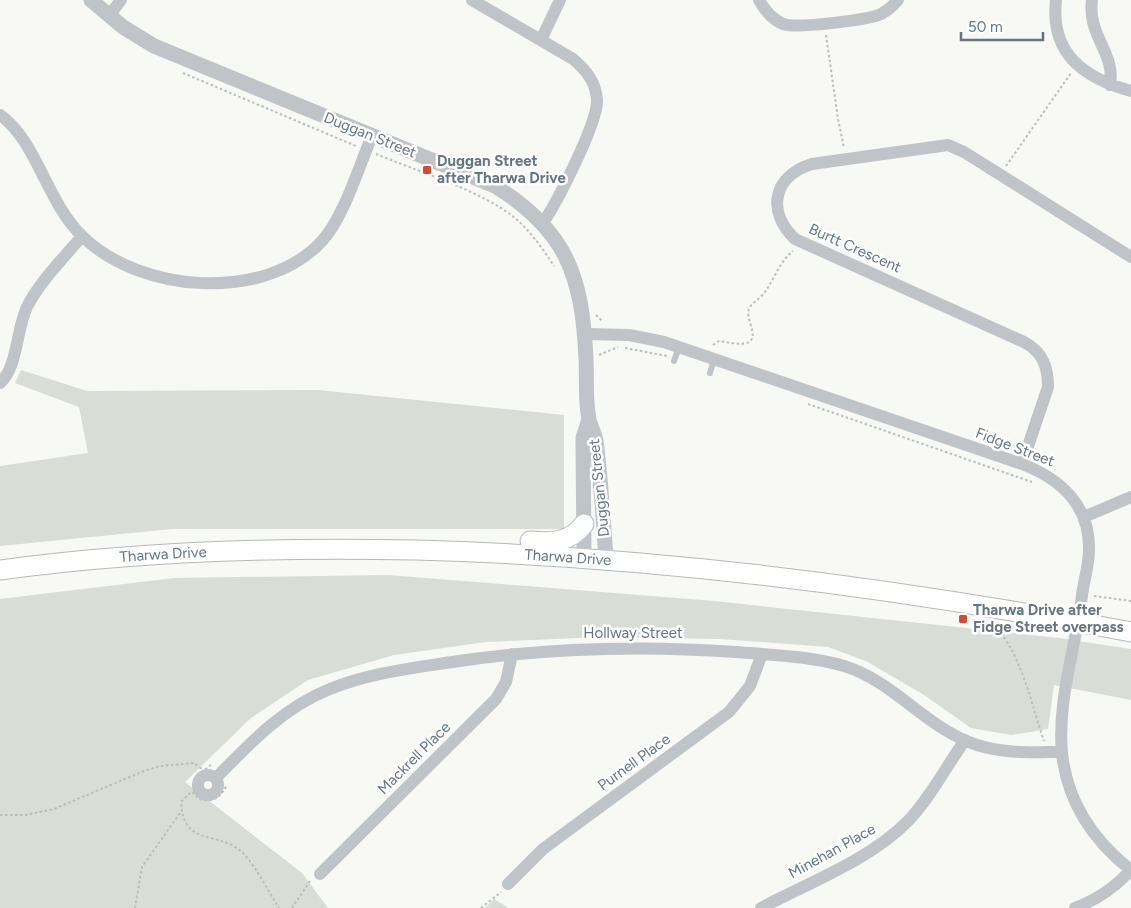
<svg xmlns="http://www.w3.org/2000/svg" width="1131" height="908" font-family="Figtree,sans-serif">
<style>
.green{fill:#d8ddd5}
.lines{fill:none;stroke-linecap:round;stroke-linejoin:round}
.primary-casing{stroke:#b3b9bc;stroke-width:21}
.path{stroke:#babdc0;stroke-width:2;stroke-dasharray:2.5 2.5;stroke-linecap:butt}
.service{stroke:#bfc4c8;stroke-width:6}
.minor{stroke:#bfc4c8;stroke-width:12}
.tertiary{stroke:#bfc4c8;stroke-width:15}
.primary{stroke:#fff;stroke-width:19}
.primary-bridge-casing{stroke:#b3b9bc;stroke-width:21;stroke-linecap:butt}
.primary-bridge{stroke:#fff;stroke-width:19}
.poi-dot{fill:#df462e;stroke:#fff;stroke-width:2}
.labels{text-anchor:middle;dominant-baseline:central;stroke-width:5;stroke-linejoin:round;paint-order:stroke}
.street-label{font-size:15px;fill:#647680;stroke:#fff}
.poi-label{font-size:15px;font-weight:bold;fill:#647680;stroke:#fff;text-anchor:start}
</style>
<rect width="100%" height="100%" fill="#f8f8f5"/>
<path class="green" d="M21,370L87,391L318,390L564,415V529H172L0,546V466L88,453L79,407L15,383Z
M388,575L714,601L1059,638L1131,649V700L1054,685L1048,729L1011,735L971,728L924,695L866,661L828,647L720,639L601,637L486,642L394,655L308,680L251,718L185,782L302,873L328,908H0V599L174,578Z
M494,899L507,907L508,908H485Z"/>
<g class="lines">
<g class="primary-casing">
<g id="primary">
<path d="M530,541C551,543 570,543 584,524"/>
<path id="s1" d="M0,570C137,551 278,547 416,550C632,556 846,581 1058,619"/>
<path d="M1099,626L1131,632"/>
</g>
</g>
<path class="path" d="M826,35L838,119L844,148
M183,73L356,146
M376,154C417,171 482,191 515,218C531,232 543,249 554,266
M1006,166L1071,73
M596,315L603,322
M713,345L719,341C726,342 743,346 749,342C759,335 745,319 749,309C751,303 761,298 765,292C775,278 779,262 793,251
M625,348L667,356
M599,355L618,347
M808,404L1032,482
M1094,596L1131,601
M990,623C1019,643 1032,707 1044,741
M211,765L195,777L193,793L199,799C213,803 220,798 227,785
M200,790L189,794L181,802C183,848 217,829 243,853C257,868 268,891 279,908
M0,815H25L54,809L144,771L160,766L194,763L203,770L205,776
M135,908L142,867L182,810
M292,908L310,881
M481,908L501,892"/>
<path class="service" d="M674,361L679,347
M710,373L714,359"/>
<path class="minor" d="M472,0L573,59C586,70 596,82 597,100C598,123 557,202 543,223
M759,0C765,11 772,19 783,24C797,29 860,20 876,16C885,13 892,7 898,0
M1056,0C1050,54 1084,78 1131,91
M1092,0C1087,36 1116,53 1110,85
M109,16L121,0
M541,40L560,0
M0,115C37,141 46,201 82,236C140,293 265,303 322,241C344,217 359,166 372,136
M585,334L629,335L664,342L1022,464C1061,479 1090,506 1089,550C1089,565 1084,580 1082,595C1076,647 1057,700 1062,753C1067,801 1093,841 1131,870
M0,383C18,367 16,330 27,307C40,281 63,259 82,236
M1022,464L1048,387C1048,367 1043,352 1024,342L795,239C766,211 773,176 812,164L948,145L964,152L1131,257
M1084,517L1131,497
M198 785a10 10 0 1 1 20 0a10 10 0 1 1-20 0Z
M216,778C250,743 284,707 330,689C367,674 406,669 445,663C541,648 639,645 736,652C771,655 809,656 844,666C894,681 927,729 977,745C1005,754 1033,752 1062,752
M320,874L496,699L506,682L512,654
M508,884L543,849L729,712L750,686L762,654
M761,908C808,883 870,860 908,821C930,798 946,767 965,740
M1075,908C1098,899 1114,888 1131,870"/>
<path class="tertiary" d="M91,0L123,27L154,46L495,186C567,231 582,276 586,358C587,377 585,400 589,419C590,426 595,433 596,441C601,479 603,519 606,558
M584,557L583,438L589,419"/>
<use href="#primary" class="primary"/>
<g class="primary-bridge-casing">
<path id="primary-bridge" d="M1058,619L1099,626"/>
</g>
<use href="#primary-bridge" class="primary-bridge"/>
</g>
<g class="poi-dot">
<rect x="422" y="165" width="10" height="10" rx="2.5"/>
<rect x="958" y="614" width="10" height="10" rx="2.5"/>
</g>
<g class="labels">
<g class="street-label">
<text transform="translate(370 135) rotate(22)">Duggan Street</text>
<text transform="translate(855 248) rotate(24)">Burtt Crescent</text>
<text transform="translate(1015 447) rotate(21)">Fidge Street</text>
<text transform="translate(599 488) rotate(-96)">Duggan Street</text>
<text stroke="none"><textPath href="#s1" startOffset="164">Tharwa Drive</textPath></text>
<text stroke="none"><textPath href="#s1" startOffset="569">Tharwa Drive</textPath></text>
<text x="633" y="633">Hollway Street</text>
<text transform="translate(414 758) rotate(-45)">Mackrell Place</text>
<text transform="translate(634 762) rotate(-36)">Purnell Place</text>
<text transform="translate(832 851) rotate(-29)">Minehan Place</text>
</g>
<g class="poi-label">
<text x="437" y="161">Duggan Street<tspan x="437" dy="17">after Tharwa Drive</tspan></text>
<text x="973" y="610">Tharwa Drive after<tspan x="973" dy="17">Fidge Street overpass</tspan></text>
</g>
</g>
<path d="M961 32v8h82v-8" fill="none" stroke="#647680" stroke-width="2.5"/>
<text x="968" y="32" font-size="15" fill="#647680" stroke="#ffffff" stroke-width="4" paint-order="stroke">50 m</text>
</svg>
